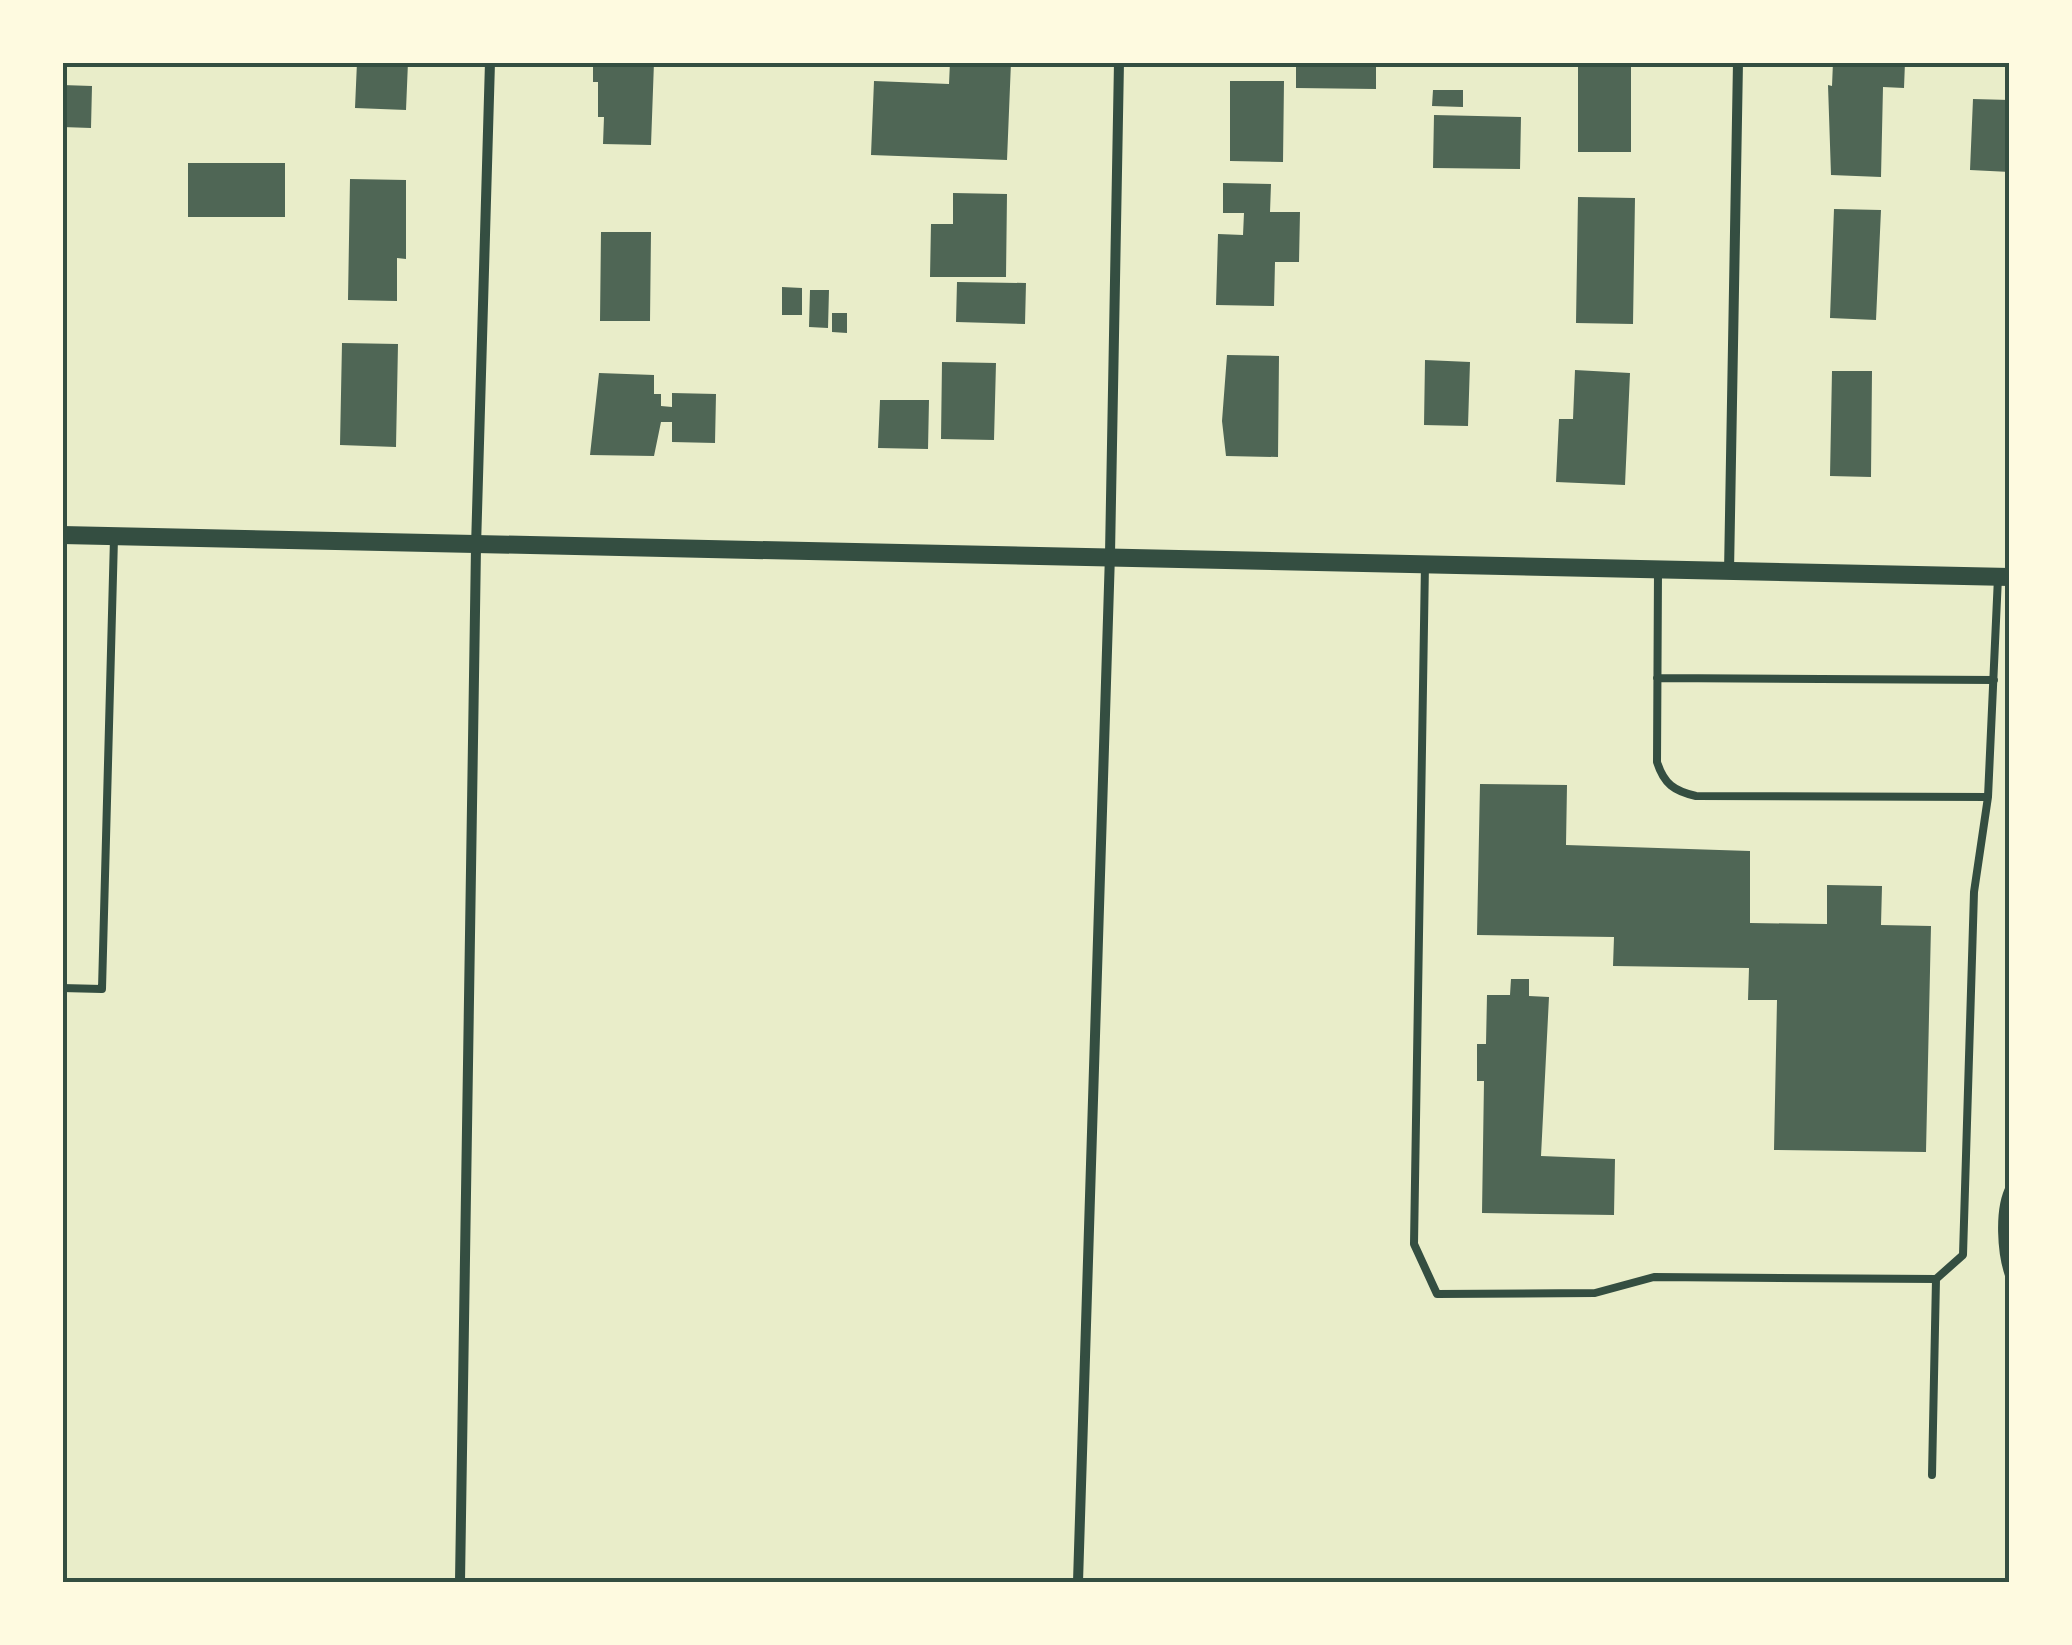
<svg xmlns="http://www.w3.org/2000/svg" width="2072" height="1645" font-family="Karla,sans-serif">
<style>
.building{fill:#4f6655}
.lines{fill:none;stroke-linecap:round;stroke-linejoin:round}
.service{stroke:#344e41;stroke-width:8}
.minor{stroke:#344e41;stroke-width:10}
.tertiary{stroke:#344e41;stroke-width:18}
.neatline{fill:none;stroke:#344e41;stroke-width:4}
</style>
<rect width="100%" height="100%" fill="#e9edc9"/>
<path class="building" d="M357,62H408L406,110L355,108Z
M654,62L651,145L603,144L604,117H598V82H593V64Z
M950,62H1011L1007,160L871,155L874,81L949,84Z
M1296,62H1376V89L1296,88Z
M1578,62H1631V152H1578Z
M1833,62H1905L1904,88L1883,87L1881,177L1831,175L1828,85L1832,86Z
M1230,81H1284L1283,162L1230,161Z
M62,85L92,86L91,128L62,127Z
M1433,90H1463V107L1432,106Z
M1973,99L2010,100V172L1970,170Z
M1434,115L1521,117L1520,169L1433,168Z
M188,163H285V217H188Z
M350,179L406,180V259L397,258V301L348,300Z
M1223,183L1271,184L1270,212H1300L1299,262H1275L1274,306L1216,305L1218,234L1243,235L1244,213H1223Z
M953,193L1007,194L1006,277H930L931,224H953Z
M1578,197L1635,198L1633,324L1576,323Z
M1834,209L1881,210L1876,320L1830,318Z
M601,232H651L650,321H600Z
M957,282L1026,283L1025,324L956,322Z
M782,287L802,288V315H782Z
M810,290H829L828,328L809,327Z
M832,313H847V333L832,332Z
M342,343L398,344L396,447L340,445Z
M1227,355L1279,356L1278,457L1226,456L1222,421Z
M1425,360L1470,362L1468,426L1424,425Z
M942,362L996,363L994,440L941,439Z
M1575,370L1630,373L1625,485L1556,482L1559,419H1573Z
M1832,371H1872L1871,477L1830,476Z
M599,373L654,375V394H661V406L672,407V393L716,394L715,443L672,442V422H661L654,456L590,455Z
M880,400H929L928,449L878,448Z
M1480,784L1567,785L1566,845L1750,851V923L1827,924V885L1882,886L1881,925L1931,926L1926,1152L1774,1150L1777,1000H1748L1749,968L1613,966L1614,937L1477,935Z
M1511,979H1529V996L1549,997L1541,1156L1615,1159L1614,1215L1482,1213L1484,1081H1477V1044H1486L1487,995H1510Z"/>
<g class="lines">
<path class="service" d="M1425,563L1414,1244L1437,1294L1595,1293L1654,1277L1936,1279
M1658,571L1657,762C1664,784 1674,791 1696,796L1988,797
M1657,678L1994,680
M62,988L102,989L114,538
M2010,1187C1998,1209 2001,1255 2010,1278
M1932,1475L1936,1279L1963,1255L1974,892L1988,797L1998,577"/>
<path class="minor" d="M1729,572L1738,62
M460,1582L476,547L490,62
M1078,1582L1110,554L1119,62"/>
<path class="tertiary" d="M62,535L2010,577"/>
</g>
<rect width="2072" height="1645" fill="none" stroke="#fefae0" stroke-width="130"/>
<rect x="65" y="65" width="1942" height="1515" class="neatline"/>
</svg>
